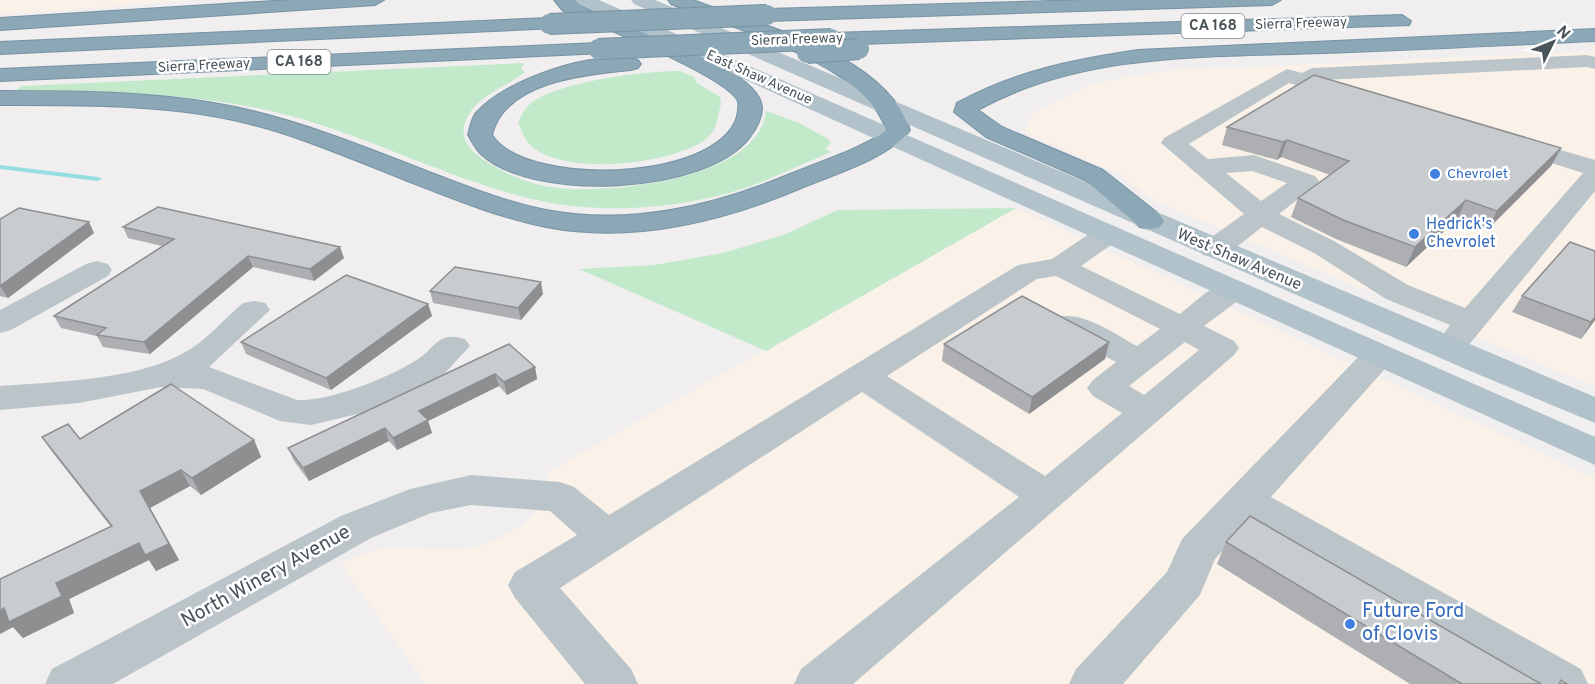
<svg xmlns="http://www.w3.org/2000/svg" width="1595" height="684" font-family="Overpass,sans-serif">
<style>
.commercial{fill:#faf2e9}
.green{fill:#c2e9ca}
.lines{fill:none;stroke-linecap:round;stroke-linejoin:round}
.stream{fill:#94dee1;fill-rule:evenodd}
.highway-casing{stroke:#7793a3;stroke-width:2}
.minor{fill:#bbc5c9;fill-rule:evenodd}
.major{fill:#b1c2ca;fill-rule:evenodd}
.highway{fill:#8ca8b7;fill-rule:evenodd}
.highway-bridge-casing{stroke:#7793a3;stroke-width:22;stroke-linecap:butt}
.highway-bridge{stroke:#8ca8b7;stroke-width:20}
.wall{fill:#adafb2}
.shaded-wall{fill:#8d8f91}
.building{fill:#c9cccf;stroke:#8d8f91;stroke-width:1.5}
.shop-dot{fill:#3f7fe0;stroke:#fff;stroke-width:2}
.labels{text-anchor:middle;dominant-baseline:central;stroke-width:5;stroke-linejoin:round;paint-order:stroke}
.far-street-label{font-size:14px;fill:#495459;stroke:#fff}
.far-shop-label{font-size:14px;fill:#366cbe;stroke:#fff;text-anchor:start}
.shield{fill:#fff;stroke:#80878b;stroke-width:1.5}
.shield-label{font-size:15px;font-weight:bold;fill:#495459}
.shop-label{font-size:16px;fill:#366cbe;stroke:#fff;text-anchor:start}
.street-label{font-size:16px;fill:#495459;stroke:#fff}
.near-street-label{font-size:20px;fill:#495459;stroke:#fff}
.near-shop-label{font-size:20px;fill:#366cbe;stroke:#fff;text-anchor:start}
</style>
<rect width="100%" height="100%" fill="#f0eeef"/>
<path class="commercial" d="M0,0H196L0,15Z
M1595,51V387L1155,201L1119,174L1024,132L1033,113L1092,84L1164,71Z
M1016,208L1595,478V684H426L341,564L368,552L393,547L450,550L473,548L493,541L520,527L536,513L547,488L548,472Z"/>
<path class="green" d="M524,63L521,69L525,72C508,86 479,95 468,116C458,134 466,147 481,158C500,172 528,184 551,187C605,195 759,181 766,111L799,123L828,139L831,143L825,149L831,152C800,165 770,180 739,190C677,209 604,214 541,201C453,182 371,136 283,114C195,92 104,91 13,92L22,86Z
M680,71L694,77L697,83L720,97C722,104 720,108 718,115C717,125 714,132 706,139C673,165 553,179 526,140C523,135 521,128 518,123C522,114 526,106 534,101C564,81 644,71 680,71Z
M1016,208L766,351L579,269L654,265L723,253L783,235L838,210Z"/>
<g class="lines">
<path class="stream" d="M0,165L98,177L102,179L98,181L0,169Z"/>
<g class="highway-casing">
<path id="highway" d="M290,0H384L375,5L0,30V18Z
M554,0H573C605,27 760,62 762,108C762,119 756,129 750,137C707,195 531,202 481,154C475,149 472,141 468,135C470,128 471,119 476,113C505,79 596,49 638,60L641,64L638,68L631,70C586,74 504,82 492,135C529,192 748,180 738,101C725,75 594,24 562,10Z
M668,0H693C761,26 885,53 910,130C892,156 836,174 806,186C725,221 634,244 546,227C497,217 451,198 405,180C349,158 293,133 233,120C157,104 78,105 0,105V91C78,91 158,91 235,107C305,122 370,149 437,175C472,188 509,203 546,210C630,226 713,206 790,174C809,166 875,143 886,130C867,64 730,27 671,4Z
M1088,0H1281L1272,5L767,21L758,15L767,9Z
M1402,15L1411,21L1409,25L831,45L821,39L831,33Z
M549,18L556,20L558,24L556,28L0,54V42Z
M1595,29V41C1504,45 1414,50 1323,53C1207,57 1082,52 978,110L1002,127L1103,170L1160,215L1164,221L1160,227L1150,229L1140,227L1085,180L986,137L954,112L957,103C1016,71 1071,60 1138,50Z
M598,43L605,45L608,49L605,53L0,81V69Z"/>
</g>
<path class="minor" d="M1587,55L1595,57V69L1587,67L1325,80L1354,88L1357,93L1354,98L1346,100L1289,83L1189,144L1208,159L1254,155L1315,176L1319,181L1315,186L1279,214L1334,241L1408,285L1465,308L1583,173L1504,148L1501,143L1504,138L1513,136L1595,160V191L1468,346L1456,349L1444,346L1440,339L1450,325L1386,299L1314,253L1262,227C1244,240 1226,261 1203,255L1199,249L1203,243L1244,214L1161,143L1164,138L1287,69L1302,73L1312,68ZM1252,171L1287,183L1261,201L1226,173Z
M1108,226L1118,228L1122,234L1118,240L1081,266L1180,314C1198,300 1218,277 1243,283L1247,290L1243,297L1204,326L1234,341L1239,348L1234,355L853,684H794L801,669L1019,497L862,392L560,588L631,669L638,684H585L515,598L508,585L515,572L577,535L550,511L471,505L431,513L371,538L113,684H45L52,669L341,516L410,489L471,475L560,482L574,487L609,515L1018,265L1052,259L1098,228ZM1056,276L1160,329L1137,346C1114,334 1084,311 1058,317L1053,324L1058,331L1116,362L1093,380L1087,388L1093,396L1122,413L1045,476L887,376L1037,279ZM1185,342L1199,350L1144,395L1129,386Z
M97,261L108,264L112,270L108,276L11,330L0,333V310L86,264Z
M254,301L265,303L270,310L209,367L297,400C329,402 394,376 421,357C428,352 434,343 442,339C450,335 457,337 465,339L470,346L445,373L430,381L362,413L311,425L280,421L203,389L161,387L79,403L0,410V386C55,382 134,380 182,354C204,343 224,319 243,303Z
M1379,344L1391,348L1396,355L1391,362L1271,497L1581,669L1588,684H1521L1249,522L1215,559L1200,595L1123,684H1069L1076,669L1167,572L1182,539L1367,348Z"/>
<path class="major" d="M575,0H599L1595,437V465L578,4Z
M631,0H655L1595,397V423L1463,368L634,4Z"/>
<use href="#highway" class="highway"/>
<g class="highway-bridge-casing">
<path id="highway-bridge" d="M549,24L767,15
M598,49L831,39
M807,53L859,49"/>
</g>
<use href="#highway-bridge" class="highway-bridge"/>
</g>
<path class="wall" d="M1227,127L1561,148L1551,166L1487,230L1457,219L1406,267L1336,239L1291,217L1298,198L1330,175L1281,157L1277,160L1222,145Z
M0,219L94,233L8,298L0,296Z
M123,227L344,258L314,281L253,267L150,354L103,347L97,336L61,328L54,316L162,246L128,238Z
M430,291L543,294L521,320L433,303Z
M1522,296L1595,320L1581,339L1512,312Z
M428,304L432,316L331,390L246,354L241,342Z
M1109,342L1105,359L1029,414L942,361L944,344Z
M509,344L535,367L537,379L507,395L499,386L428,421L432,433L397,450L389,441L309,481L294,461L288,448Z
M42,437L80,439L254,440L261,457L201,495L190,486L150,508L179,560L156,571L149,560L69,599L74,613L23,638L13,627L0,634V579L111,527L53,453Z
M1226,542L1541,684H1410L1217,564Z"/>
<path class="shaded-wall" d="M1287,140L1281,157L1277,160L1283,142Z
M1561,148L1551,166L1487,230L1497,211Z
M1466,200L1457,219L1406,267L1415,247Z
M89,222L94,233L8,298L0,286Z
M340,247L344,258L314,281L310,269Z
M248,256L253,267L150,354L144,342Z
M541,282L543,294L521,320L518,308Z
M428,304L432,316L331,390L326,378Z
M1595,317V320L1581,339L1591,322Z
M1109,342L1105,359L1029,414L1032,397Z
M535,367L537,379L507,395L504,382Z
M495,374L499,386L428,421L432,433L397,450L393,438L419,411Z
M385,428L389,441L309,481L303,468Z
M254,440L261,457L201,495L192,478Z
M181,470L190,486L150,508L179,560L156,571L149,560L69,599L74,613L23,638L13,627L0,634V611L139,543L140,491Z"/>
<path class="building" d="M1314,75L1561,148L1497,211L1466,200L1415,247L1343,220L1298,198L1349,161L1287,140L1283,142L1227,127Z
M158,207L340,247L310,269L248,256L144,342L97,335L106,328L54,316L174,239L123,227Z
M19,208L89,222L0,286V219Z
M1570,242L1595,251V317L1591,322L1522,296Z
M455,267L541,282L518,308L430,291Z
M346,275L428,304L326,378L241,342Z
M1022,296L1109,342L1032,397L944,344Z
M509,344L535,367L504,382L495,374L419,411L428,420L393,438L385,428L303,468L288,448Z
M171,384L254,440L192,478L181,470L140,491L169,544L145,555L139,543L56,583L62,596L9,622L4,608L0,611V579L112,526L42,437L68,424L80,439Z
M1250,516L1541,684H1462L1226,542Z
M1561,680L1567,684H1559Z"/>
<g class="shop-dot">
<circle cx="1435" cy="174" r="6"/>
<circle cx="1414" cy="234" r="6"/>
<circle cx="1350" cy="624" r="6"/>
</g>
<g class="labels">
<g class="far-street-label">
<text transform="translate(1301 24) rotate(-2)">Sierra Freeway</text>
<text transform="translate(797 40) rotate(-2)">Sierra Freeway</text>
<text transform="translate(204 66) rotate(-3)">Sierra Freeway</text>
<text transform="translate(759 78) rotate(24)">East Shaw Avenue</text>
</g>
<g class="far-shop-label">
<text x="1447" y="174">Chevrolet</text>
</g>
<g class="shield">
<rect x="1181.5" y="14" width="63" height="24" rx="4.5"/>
<rect x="267.5" y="50" width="63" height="24" rx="4.5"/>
</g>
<g class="shield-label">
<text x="1213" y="26">CA 168</text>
<text x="299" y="62">CA 168</text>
</g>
<g class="shop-label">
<text x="1426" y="225">Hedrick's<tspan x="1426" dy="18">Chevrolet</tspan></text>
</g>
<g class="street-label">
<text transform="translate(1239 260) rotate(23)">West Shaw Avenue</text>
</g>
<g class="near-street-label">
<text transform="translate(266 577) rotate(-29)">North Winery Avenue</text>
</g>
<g class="near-shop-label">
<text x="1362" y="612">Future Ford<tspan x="1362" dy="23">of Clovis</tspan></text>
</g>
</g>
<g transform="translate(1553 42) rotate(47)" stroke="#ffffff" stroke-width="4.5" paint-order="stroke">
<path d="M0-4.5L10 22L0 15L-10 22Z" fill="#495459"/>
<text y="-9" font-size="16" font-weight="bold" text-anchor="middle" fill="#495459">N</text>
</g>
</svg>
